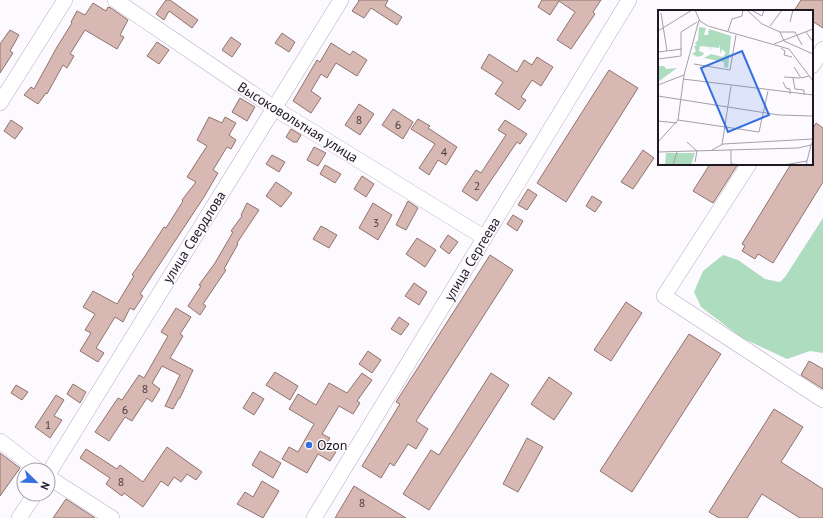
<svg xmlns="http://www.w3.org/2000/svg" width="823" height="518" font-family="'PT Sans',sans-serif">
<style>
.green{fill:#aedcbf}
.building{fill:#d8b8b2;stroke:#91736d}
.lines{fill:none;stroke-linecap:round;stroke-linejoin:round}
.minor-casing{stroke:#b8abc5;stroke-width:16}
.minor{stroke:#fff;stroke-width:15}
.poi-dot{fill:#3670df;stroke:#fcf9ff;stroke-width:1.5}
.labels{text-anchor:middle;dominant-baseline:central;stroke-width:3;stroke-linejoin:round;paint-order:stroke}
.number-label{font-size:12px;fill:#4c4147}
.street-label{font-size:14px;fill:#1e1923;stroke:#fcf9ff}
.poi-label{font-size:14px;fill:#1e1923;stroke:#fcf9ff;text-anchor:start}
.inset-road{fill:none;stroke:#a39fa7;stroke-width:1}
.view{fill:#3670df;fill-opacity:0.15;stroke:#3670df;stroke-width:2}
.inset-edge{fill:none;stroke:#1e1923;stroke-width:2}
</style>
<rect width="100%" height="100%" fill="#fcf9ff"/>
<path class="green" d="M823,218V353L810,351L787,359L742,338L701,307L694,292L703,271L723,255L738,260L765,279L780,282L785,277Z"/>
<path class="building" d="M166,0H170L198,20L192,28L169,11L164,20L156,14Z
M358,0H388L385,6L402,17L397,25L371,8L364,18L352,11L359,1Z
M542,0H601L593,12L595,14L571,49L557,40L575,12L559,1L550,15L538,7Z
M801,0H823V28L812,21V11H794Z
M93,3L106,11L108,7L111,8L128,20L120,35L124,37L117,49L85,30L70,54L74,56L67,68L63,65L47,94L46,93L38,104L24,95L31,87L34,89L57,47L72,23L71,22L77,11L85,15Z
M10,30L19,35L10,51L13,53L0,73V44Z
M282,33L295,42L289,52L275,43Z
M231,37L241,44L232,57L222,50Z
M157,42L169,50L159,64L147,56Z
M331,43L350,55L353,51L367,60L357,76L336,63L327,78L321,74L311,91L321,98L311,113L293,101L317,60L320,62Z
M489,54L517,72L524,60L532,65L537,57L553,67L541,86L532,80L521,97L526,100L519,110L495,94L503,82L481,68Z
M609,70L638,88L566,202L537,183Z
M240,98L255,107L247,121L232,112Z
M359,104L374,114L360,135L345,125Z
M393,109L413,122L403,139L382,125Z
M209,117L222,123L225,117L236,123L229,135L236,140L231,149L227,147L213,170L218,173L204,197L140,294L143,296L134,310L130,308L123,322L115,317L96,348L104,353L98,362L80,351L91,333L85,330L95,314L83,307L93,291L117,304L134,276L132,275L145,256L164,227L166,228L183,201L182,200L196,182L187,177L207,146L197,140Z
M418,119L430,126L428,128L457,147L446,165L438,160L429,175L419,168L435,144L411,129Z
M11,120L23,128L15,139L4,131Z
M505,120L527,134L520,144L517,142L477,201L462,191L476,170L481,173L506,135L498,130Z
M816,123L823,128V182L773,263L758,254L755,259L742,251L745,246L742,244L791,164H812V130Z
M291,129L301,135L297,142H293L286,137Z
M314,147L326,153L318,166L307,160Z
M643,150L654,158L633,189L621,182Z
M272,155L285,162L279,172L266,164Z
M710,164H738L713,203L693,191Z
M325,165L341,174L335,183L320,174Z
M362,176L374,184L366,197L354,189Z
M276,182L292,193L281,207L266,196Z
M528,189L537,195L527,210L518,205Z
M592,196L602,202L595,212L586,206Z
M408,201L418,208L406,230L396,225Z
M247,203L259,210L237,243L238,244L224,269L226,270L203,304L206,306L200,315L188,306L201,286L199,285L215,263L233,232L231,231L242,216L241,215Z
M373,203L392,215L378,240L359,228Z
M513,215L523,221L517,231L507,224Z
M321,226L337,235L329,248L313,239Z
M448,235L458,242L449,254L440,247Z
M417,238L436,250L425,267L406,254Z
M490,255L513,270L416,421L428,429L416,449L408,444L394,466L390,463L381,478L362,466L400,404L396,402Z
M414,283L427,292L419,305L405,296Z
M626,302L642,313L611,361L594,350Z
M176,308L191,317L180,334L183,336L170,358L193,370L180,398H179L173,409L165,406L180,375L162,366L152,383L160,389L152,402L147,398L132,421L125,417L109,441L95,432L118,398L122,400L139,375L144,378L168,336L161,332Z
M399,317L409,324L401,335L391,329Z
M689,334L721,354L632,492L600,471Z
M368,351L381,360L372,373L359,364Z
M809,361L823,369V389L801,375Z
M275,372L298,386L290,400L266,385Z
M362,373L372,380L357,401L360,403L353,414L339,406L322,434L330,438L325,445L336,452L330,461L318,454L307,473L282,459L289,447L298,452L314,424L289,409L298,394L316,405L329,383L347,393Z
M491,373L509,385L429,510L403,494L431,450L439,455Z
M549,377L572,393L554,420L531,404Z
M73,384L86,392L80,403L67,394Z
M16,385L28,392L22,400L11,393Z
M253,392L264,399L254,415L243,408Z
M56,395L64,400L54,416L62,420L50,438L35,427Z
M774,409L803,427L781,462L823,489V518H800L762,494L747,518H719L709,512Z
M527,438L543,447L518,492L503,484Z
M167,447L202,472L196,480L187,474L181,482L174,477L168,486L161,481L143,507L124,493L122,496L106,484L110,478L80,458L86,449L117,469L120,465L143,482Z
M260,451L281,463L273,478L252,465Z
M0,453L20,468L0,496Z
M262,481L279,491L263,518L237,504L245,492L253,497Z
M354,486L406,518H335Z
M66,499L95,518H53Z"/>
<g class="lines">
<g class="minor-casing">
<path id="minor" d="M115,0L274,108L485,238
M812,66L823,49
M0,103L65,0
M749,164L664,296L823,400
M0,441L38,470
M48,474L341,0
M48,477L112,518
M19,518L35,494
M314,518L629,0"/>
</g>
<use href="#minor" class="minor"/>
</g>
<circle class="poi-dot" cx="309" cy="445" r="4"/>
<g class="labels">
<g class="number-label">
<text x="359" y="119">8</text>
<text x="398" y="124">6</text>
<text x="444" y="151">4</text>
<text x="477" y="185">2</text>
<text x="376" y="222">3</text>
<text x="145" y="388">8</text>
<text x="125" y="409">6</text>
<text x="48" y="424">1</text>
<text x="121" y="481">8</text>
<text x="362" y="502">8</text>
</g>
<g class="street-label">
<text transform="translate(298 122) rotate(32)">Высоковольтная улица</text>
<text transform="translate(194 237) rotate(-58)">улица Свердлова</text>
<text transform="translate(472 259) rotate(-59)">улица Сергеева</text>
</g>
<g class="poi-label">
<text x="317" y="445">Ozon</text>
</g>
</g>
<g transform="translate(658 10)">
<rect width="155" height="155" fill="#fcf9ff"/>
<path d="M41,17L48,18L46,25H50L51,19L73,26L70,58L66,57V52L46,48L53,44L65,47L68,43L64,39L62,44V35L61,38L53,37L52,41V37L42,36L41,41L46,43L45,45L40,47L34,44L38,41L36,36L39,35L37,33L40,30ZM0,56H6L8,59L19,58L0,72ZM8,143H37L33,155H7Z" fill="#aedcbf"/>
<path class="inset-road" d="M37,0L42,11L50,16L131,39L155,71M89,0L104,14L122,22L126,31L155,44M93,0L104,6L106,0M3,3L9,41M132,12L135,0M112,16L124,0M0,21L34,0M70,21L74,9L84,6L85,0M122,22H137L144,35M148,22L155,32M116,34L155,19M123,38L127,41L126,45L134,47M0,42L24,39M0,49L23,46V22L39,12M36,54L72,60L78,25M136,57L143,68L151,66M126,67L142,68M135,68L137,79L146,80V85M25,69L155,85M125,72L128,78L132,79V84M0,75L26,65M0,86L121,105L155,106M20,110L101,122L110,81M0,111L19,113M0,132L20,110L26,65L41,10M29,132L39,141L37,152M64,135L73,76M54,140L65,134L155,129M0,142L140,138L153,135L155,131M73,154L86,155M15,155L19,142M73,155V140M126,155L149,151M148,155L153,135"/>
<path class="view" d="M84,41L111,105L70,122L43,58Z"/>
<rect width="155" height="155" class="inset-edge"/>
</g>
<g transform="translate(36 482) rotate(113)"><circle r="19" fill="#fcf9ff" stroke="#a39fa7"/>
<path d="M0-3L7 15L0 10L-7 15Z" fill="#3670df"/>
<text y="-6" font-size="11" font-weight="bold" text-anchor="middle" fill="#1e1923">N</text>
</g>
</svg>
